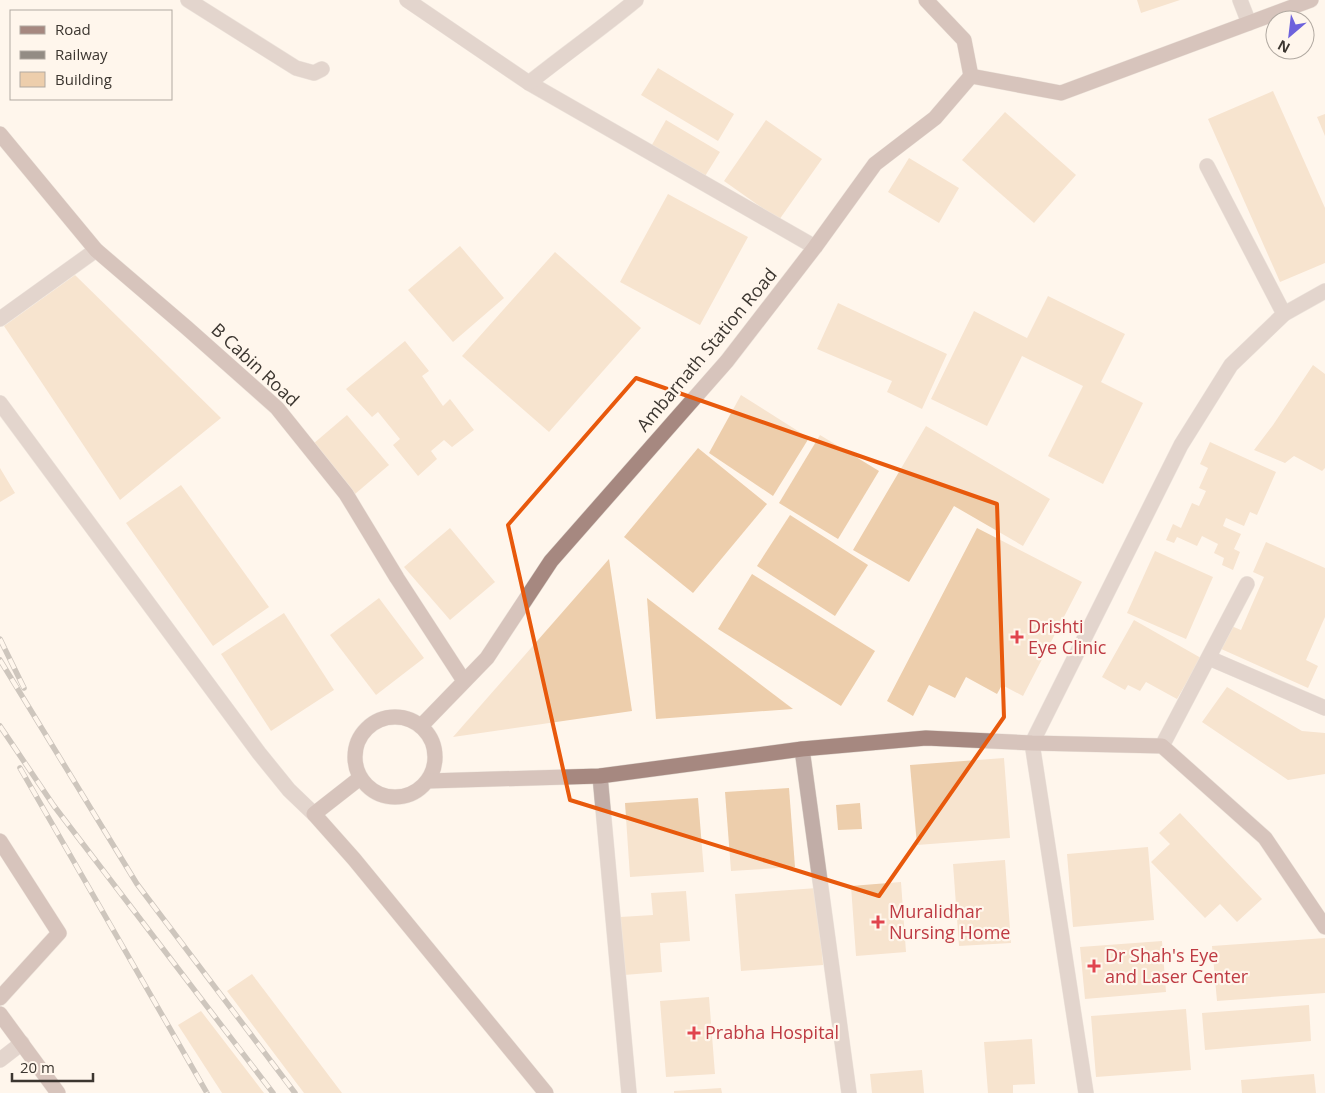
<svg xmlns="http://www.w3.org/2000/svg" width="1325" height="1093" font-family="'Open Sans',sans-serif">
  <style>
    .building { fill: #edceac }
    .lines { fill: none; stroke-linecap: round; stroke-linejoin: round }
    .lane-casing { stroke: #dcd3ca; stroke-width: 16 }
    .street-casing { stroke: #dcd3ca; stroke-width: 16 }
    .secondary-casing { stroke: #dcd3ca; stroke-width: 16 }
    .lane { stroke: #c1ada7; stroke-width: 15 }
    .street { stroke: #c1ada7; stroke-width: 15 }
    .secondary { stroke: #a68880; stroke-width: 15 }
    .rail-casing { stroke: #938c84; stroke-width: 5.5 }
    .rail { stroke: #fff6ec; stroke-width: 4; stroke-dasharray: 11; stroke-linecap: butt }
    .marked { fill: none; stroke: #e8590c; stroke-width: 4; stroke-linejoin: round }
    .health-dot { fill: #e0444e; stroke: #fff6ec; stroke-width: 2 }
    .labels { text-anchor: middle; stroke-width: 4.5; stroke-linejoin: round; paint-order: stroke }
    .street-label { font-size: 18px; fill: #3c3630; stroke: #fff6ec }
    .health-label { font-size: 18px; fill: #be3a42; stroke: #fff6ec; text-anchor: start }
  </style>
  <rect width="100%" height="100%" fill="#fff6ec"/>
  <g class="building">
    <path d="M 1137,0 L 1180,0 L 1141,13 Z"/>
    <path d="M 658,68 L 734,114 L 718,141 L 641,95 Z"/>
    <path d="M 1273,91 L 1325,208 L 1325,263 L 1280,282 L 1208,119 Z"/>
    <path d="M 1005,112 L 1076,175 L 1034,223 L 962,160 Z"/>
    <path d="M 1325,114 L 1325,136 L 1317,117 Z"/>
    <path d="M 666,120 L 720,152 L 702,181 L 649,150 Z"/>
    <path d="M 766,120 L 822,159 L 779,220 L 724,181 Z"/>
    <path d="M 909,158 L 959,188 L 939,223 L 888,192 Z"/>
    <path d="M 668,194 L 748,237 L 700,325 L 620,282 Z"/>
    <path d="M 460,246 L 504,298 L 453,342 L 408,290 Z"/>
    <path d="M 555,252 L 641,328 L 549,432 L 462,356 Z"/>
    <path d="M 75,275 L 221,418 L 120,500 L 4,326 Z"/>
    <path d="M 1048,296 L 1125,334 L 1101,382 L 1143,403 L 1103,484 L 1048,456 L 1083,386 L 1022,356 L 987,426 L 931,399 L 974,311 L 1027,338 Z"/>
    <path d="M 838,303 L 947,354 L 922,409 L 887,392 L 892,381 L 817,349 Z"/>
    <path d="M 405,341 L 429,371 L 422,376 L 443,406 L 450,399 L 474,430 L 452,447 L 444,440 L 431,451 L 437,459 L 418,476 L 393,445 L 400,439 L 378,412 L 372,417 L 346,389 Z"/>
    <path d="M 1313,365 L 1325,374 L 1325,468 L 1322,471 L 1294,456 L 1285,463 L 1254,450 L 1273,425 Z"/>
    <path d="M 741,395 L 809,438 L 773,496 L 709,453 Z"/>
    <path d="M 347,415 L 389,465 L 355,494 L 313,444 Z"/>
    <path d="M 926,426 L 1050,499 L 1023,546 L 954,506 L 909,582 L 853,550 Z"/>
    <path d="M 820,435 L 879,471 L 838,539 L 779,503 Z"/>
    <path d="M 1210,442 L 1276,472 L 1257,515 L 1250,512 L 1244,526 L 1226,518 L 1223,526 L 1241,534 L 1234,549 L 1240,552 L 1233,570 L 1222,565 L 1224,558 L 1214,553 L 1218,544 L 1202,536 L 1197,546 L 1177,537 L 1174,543 L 1166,540 L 1173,524 L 1181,528 L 1192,503 L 1199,506 L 1206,491 L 1199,488 L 1208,468 L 1200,464 Z"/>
    <path d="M 698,448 L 767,504 L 693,593 L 624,537 Z"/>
    <path d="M 0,468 L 15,493 L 0,502 Z"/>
    <path d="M 181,485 L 269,607 L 213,646 L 126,523 Z"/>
    <path d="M 790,515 L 868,565 L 835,616 L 757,566 Z"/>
    <path d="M 450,528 L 495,582 L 450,620 L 404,567 Z"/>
    <path d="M 977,528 L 1082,582 L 1023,696 L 1002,685 L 997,694 L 966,677 L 955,698 L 929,685 L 913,716 L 887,701 Z"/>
    <path d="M 1266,542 L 1325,568 L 1325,617 L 1306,660 L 1318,666 L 1308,688 L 1219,648 L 1229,625 L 1241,630 L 1264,577 L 1253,572 Z"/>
    <path d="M 1155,551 L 1213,577 L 1186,639 L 1127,613 Z"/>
    <path d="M 609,559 L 632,711 L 453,737 Z"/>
    <path d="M 752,574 L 875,651 L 841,706 L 718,629 Z"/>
    <path d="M 379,598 L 424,658 L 376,695 L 330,635 Z"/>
    <path d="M 647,598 L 793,709 L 656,719 Z"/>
    <path d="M 284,613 L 334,690 L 271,731 L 221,654 Z"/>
    <path d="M 1134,620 L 1201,658 L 1177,699 L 1146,682 L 1140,691 L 1128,685 L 1125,690 L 1102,677 Z"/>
    <path d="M 1227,687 L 1302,731 L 1325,733 L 1325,774 L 1288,780 L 1202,722 Z"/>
    <path d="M 1004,758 L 1010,838 L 917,845 L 910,765 Z"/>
    <path d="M 789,788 L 795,867 L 731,871 L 725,792 Z"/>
    <path d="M 698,798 L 704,872 L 630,877 L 625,803 Z"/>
    <path d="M 860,803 L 862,829 L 838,830 L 836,805 Z"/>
    <path d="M 1180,813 L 1262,899 L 1237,922 L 1220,904 L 1205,918 L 1151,862 L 1170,844 L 1159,833 Z"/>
    <path d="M 1148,847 L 1154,920 L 1073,927 L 1067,854 Z"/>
    <path d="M 1005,860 L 1011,943 L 959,946 L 953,864 Z"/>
    <path d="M 901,882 L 906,952 L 856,956 L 851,886 Z"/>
    <path d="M 817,888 L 823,965 L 741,971 L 735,894 Z"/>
    <path d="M 686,891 L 690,941 L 660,943 L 662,972 L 624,975 L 620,917 L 653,915 L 651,893 Z"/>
    <path d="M 1325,938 L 1325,993 L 1217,1001 L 1212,946 Z"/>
    <path d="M 1162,941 L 1166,992 L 1085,999 L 1080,947 Z"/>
    <path d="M 252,974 L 342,1093 L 304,1093 L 227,991 Z"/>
    <path d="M 709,997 L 715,1074 L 666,1077 L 660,1001 Z"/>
    <path d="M 1309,1005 L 1311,1041 L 1205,1050 L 1202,1013 Z"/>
    <path d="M 1186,1009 L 1191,1070 L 1096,1077 L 1091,1016 Z"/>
    <path d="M 201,1011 L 264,1093 L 222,1093 L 178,1025 Z"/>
    <path d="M 1032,1039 L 1035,1084 L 1013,1085 L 1013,1093 L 988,1093 L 984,1042 Z"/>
    <path d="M 922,1070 L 924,1093 L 872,1093 L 870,1074 Z"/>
    <path d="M 1314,1074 L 1316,1093 L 1242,1093 L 1241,1080 Z"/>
    <path d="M 721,1088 L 722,1093 L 674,1093 L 674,1091 Z"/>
  </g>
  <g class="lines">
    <defs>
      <g id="lane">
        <path d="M 0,319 L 96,250"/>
        <path d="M 0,403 L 259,753 L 289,790 L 314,814"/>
        <path d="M 0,1060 L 22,1043"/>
      </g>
      <g id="street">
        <path d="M 188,0 L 296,68 L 314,73 L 322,69"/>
        <path d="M 407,0 L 529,83 L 815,247"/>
        <path d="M 1240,0 L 1249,23"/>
        <path d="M 529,83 C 564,55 601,29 636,0"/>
        <path d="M 1207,166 L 1284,314"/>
        <path d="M 1209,658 L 1325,708"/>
        <path d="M 1162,746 L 1247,584"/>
        <path d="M 802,749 L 849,1093"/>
        <path d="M 600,776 L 629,1093"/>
        <path d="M 1086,1093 L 1032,743 L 1181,445 L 1231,365 L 1284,314 L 1325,291"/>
      </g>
      <g id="secondary">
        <path d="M 926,0 L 964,40 L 971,76"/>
        <path d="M 971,76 L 1061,93 L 1311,0"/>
        <path d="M 0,134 L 96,250 L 187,328 L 277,408 L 346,494 L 397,578 L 464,681"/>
        <circle cx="395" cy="757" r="40"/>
        <path d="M 421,726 L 487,658 L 551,561 L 727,361 L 815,247 L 875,164 L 935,118 L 971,76"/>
        <path d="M 360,778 L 314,814 L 354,859 L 546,1093"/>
        <path d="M 428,781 L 600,776 L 802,749 L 926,738 L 1032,743 L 1162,746 L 1265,838 L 1325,927"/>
        <path d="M 0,841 L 59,933 L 0,998"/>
        <path d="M 0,1014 L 58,1093"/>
      </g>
    </defs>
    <use href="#lane" class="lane-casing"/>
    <use href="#street" class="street-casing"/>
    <use href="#secondary" class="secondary-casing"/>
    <use href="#lane" class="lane"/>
    <use href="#street" class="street"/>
    <use href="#secondary" class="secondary"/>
    <defs>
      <g id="rail">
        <path d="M 0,639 L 24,688"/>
        <path d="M 0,660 L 137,884 L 295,1093"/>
        <path d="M 0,726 L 54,806 L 273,1093"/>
        <path d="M 20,768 L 207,1093"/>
      </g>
    </defs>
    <use href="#rail" class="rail-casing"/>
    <use href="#rail" class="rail"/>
  </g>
  <path d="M0 0H1325V1093H0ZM 636,378 L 997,504 L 1004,717 L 879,896 L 570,800 L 508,525 Z" fill="#fff6ec" fill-opacity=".55" fill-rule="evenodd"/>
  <path class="marked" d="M 636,378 L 997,504 L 1004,717 L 879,896 L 570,800 L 508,525 Z"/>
  <g class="health-dot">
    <path d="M1014.5 629.5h5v5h5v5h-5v5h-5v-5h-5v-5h5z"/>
    <path d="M875.5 914.5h5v5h5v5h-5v5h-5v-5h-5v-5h5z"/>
    <path d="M1091.5 958.5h5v5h5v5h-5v5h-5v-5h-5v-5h5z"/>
    <path d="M691.5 1025.5h5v5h5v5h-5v5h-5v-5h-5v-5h5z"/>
  </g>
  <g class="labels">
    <g class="street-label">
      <text transform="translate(707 350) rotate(-50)" y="6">Ambarnath Station Road</text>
      <text transform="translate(255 365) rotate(43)" y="6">B Cabin Road</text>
    </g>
    <g class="health-label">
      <text x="1028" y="633">Drishti<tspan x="1028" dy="21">Eye Clinic</tspan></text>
      <text x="889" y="918">Muralidhar<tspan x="889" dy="21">Nursing Home</tspan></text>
      <text x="1105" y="962">Dr Shah's Eye<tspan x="1105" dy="21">and Laser Center</tspan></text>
      <text x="705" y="1039">Prabha Hospital</text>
    </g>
  </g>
  <rect x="10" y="10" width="162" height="90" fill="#fff6ec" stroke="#b1a9a1"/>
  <rect x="20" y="26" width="25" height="8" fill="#a68880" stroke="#b1a9a1"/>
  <text x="55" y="35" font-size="15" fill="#3c3630">Road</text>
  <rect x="20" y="51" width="25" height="8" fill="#938c84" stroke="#b1a9a1"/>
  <text x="55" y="60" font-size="15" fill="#3c3630">Railway</text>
  <rect x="20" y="72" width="25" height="15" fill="#edceac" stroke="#b1a9a1"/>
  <text x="55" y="85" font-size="15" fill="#3c3630">Building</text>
  <g transform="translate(1290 35) rotate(208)"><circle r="24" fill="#fff6ec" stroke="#b1a9a1"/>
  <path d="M0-4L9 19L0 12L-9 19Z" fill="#6d62dc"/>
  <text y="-8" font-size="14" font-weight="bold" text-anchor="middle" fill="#3c3630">N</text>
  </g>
  <path d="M12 1073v8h81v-8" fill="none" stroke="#3c3630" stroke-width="2.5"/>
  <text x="20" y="1073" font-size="15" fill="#3c3630" stroke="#fff6ec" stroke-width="4" paint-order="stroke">20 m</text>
</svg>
